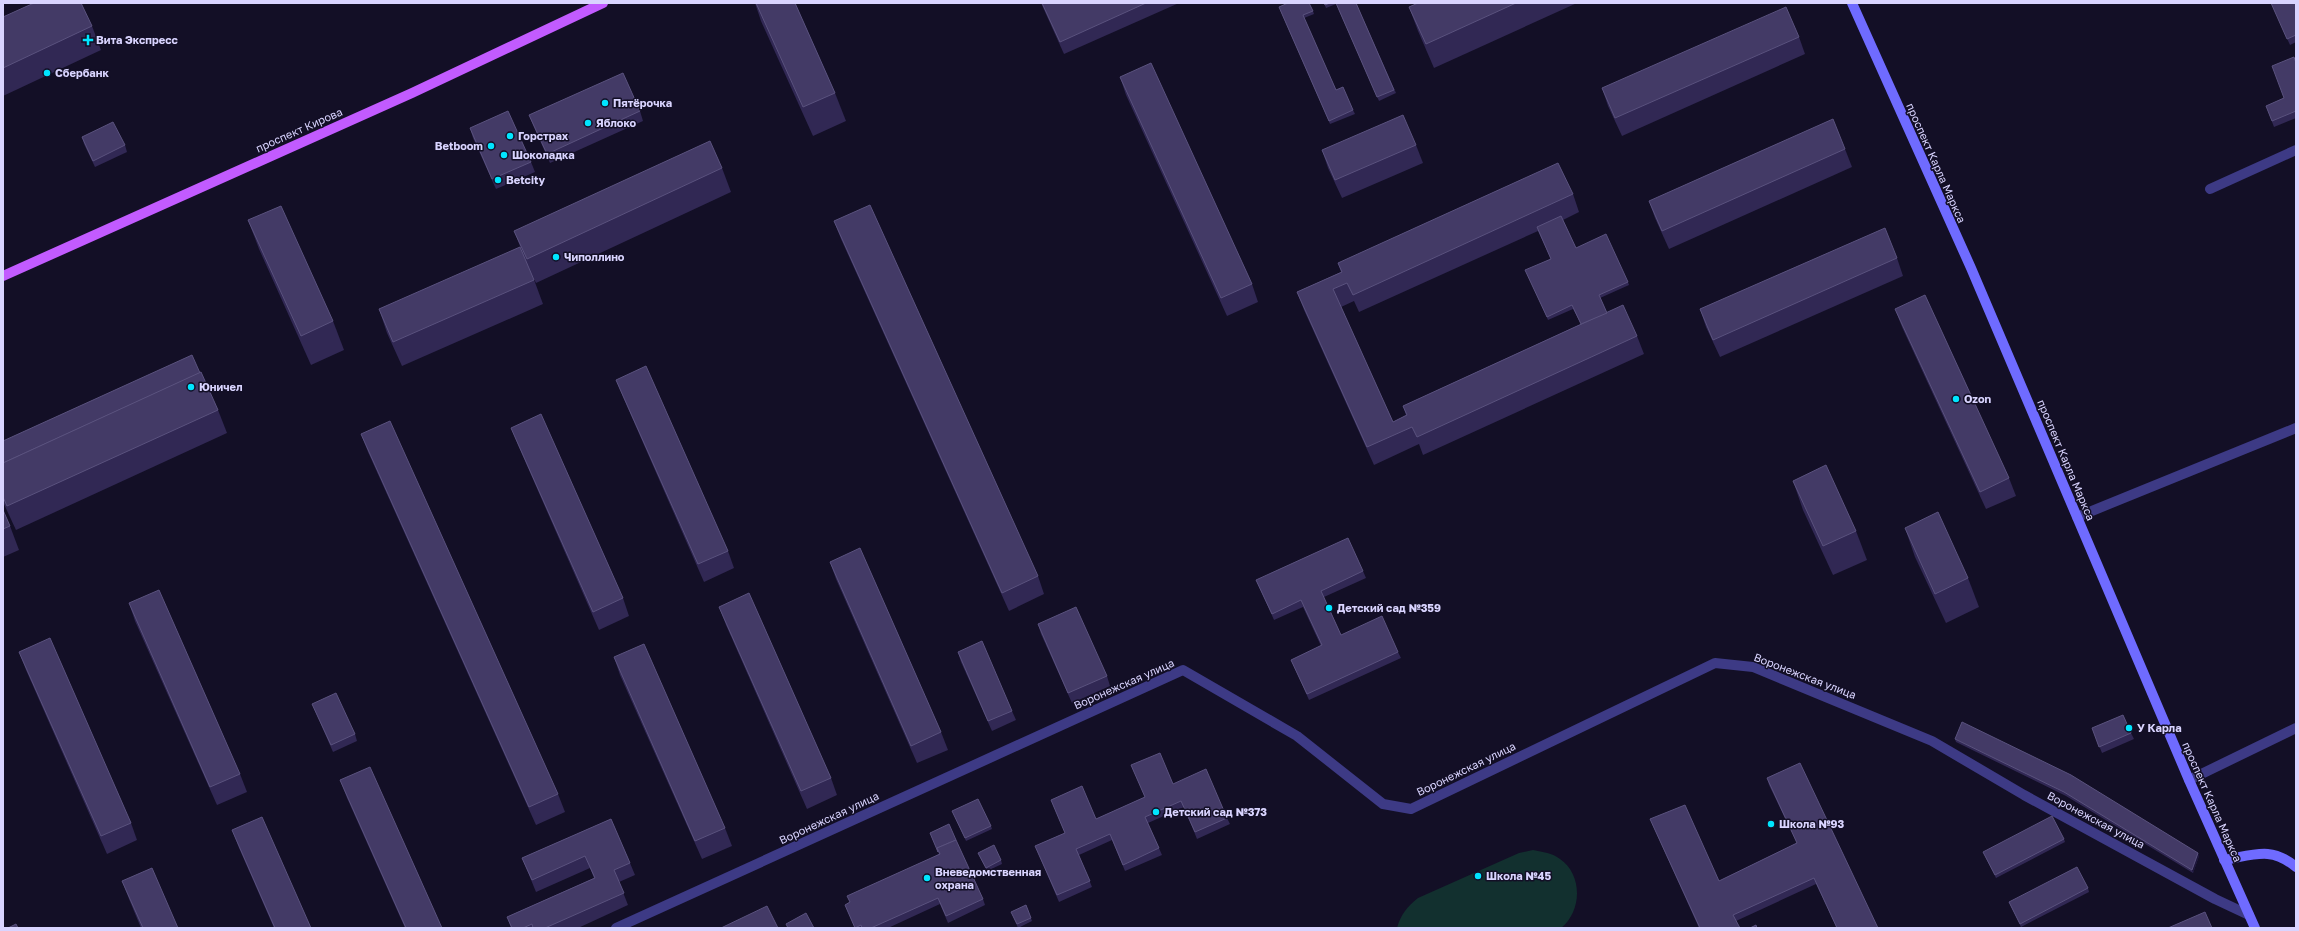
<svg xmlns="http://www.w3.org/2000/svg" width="2299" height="931" font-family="'Golos Text',sans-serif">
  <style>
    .green { fill: #12302f }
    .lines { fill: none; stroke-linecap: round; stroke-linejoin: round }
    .street { stroke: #3d3a85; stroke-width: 10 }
    .secondary { stroke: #6f6bff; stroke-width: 10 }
    .primary { stroke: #c25bff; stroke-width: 10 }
    .wall { fill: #312854; fill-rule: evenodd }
    .shaded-wall { fill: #1d163a }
    .building { fill: #433a66; stroke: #5a527e }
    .poi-dot { fill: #00e5ff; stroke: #130f26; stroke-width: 1.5 }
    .labels { text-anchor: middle; stroke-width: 3; stroke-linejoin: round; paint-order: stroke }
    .poi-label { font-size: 11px; font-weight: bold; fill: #d9d4ff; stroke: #130f26; text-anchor: start }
    .street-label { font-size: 11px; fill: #d9d4ff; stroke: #130f26 }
  </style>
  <rect width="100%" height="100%" fill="#130f26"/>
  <path class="green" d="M 1533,850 C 1543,852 1552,853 1560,859 C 1583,875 1582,911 1561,928 L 1397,928 C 1401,914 1407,907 1418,898 L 1519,853 Z"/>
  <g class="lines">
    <g class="street">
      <path d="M 2210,189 L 2296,150"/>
      <path d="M 2077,517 L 2296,428"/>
      <path d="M 2189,780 L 2296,728"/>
      <path d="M 616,928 L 1183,670 L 1297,736 L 1383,804 L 1411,809 L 1715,663 L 1753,667 L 1932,741 L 2024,795 L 2215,899 L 2249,915"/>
    </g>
    <g class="secondary">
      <path d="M 1852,3 L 1971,268 L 2189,780 L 2255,928"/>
      <path d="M 2224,860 C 2254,855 2271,846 2296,867"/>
    </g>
    <path class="primary" d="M 3,276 L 412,93 L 603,3"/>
  </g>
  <g class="wall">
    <path d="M 755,3 L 795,3 L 835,93 L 846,121 L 813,136 L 761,21 Z"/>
    <path d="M 1041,3 L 1179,3 L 1064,54 Z"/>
    <path d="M 1324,3 L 1356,3 L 1396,93 L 1379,101 L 1336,4 L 1326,8 Z"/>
    <path d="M 1418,3 L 1577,3 L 1434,68 L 1418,31 L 1409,7 Z"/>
    <path d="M 2271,3 L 2296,3 L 2296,42 L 2290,45 Z"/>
    <path d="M 1280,10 L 1313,11 L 1314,14 L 1304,18 L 1336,90 L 1353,110 L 1355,114 L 1330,124 Z"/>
    <path d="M 3,17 L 92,26 L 101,50 L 3,96 Z"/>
    <path d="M 1799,37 L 1805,54 L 1622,136 L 1608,106 L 1602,88 Z"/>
    <path d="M 2296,63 L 2296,118 L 2274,127 L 2266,106 L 2284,98 Z"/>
    <path d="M 1120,77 L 1252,284 L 1258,302 L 1227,316 L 1126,95 Z"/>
    <path d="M 640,111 L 643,121 L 550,163 L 533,125 L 529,115 Z"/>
    <path d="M 470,128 L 531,162 L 535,172 L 496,189 L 473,138 Z"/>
    <path d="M 82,137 L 125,145 L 127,152 L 95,167 L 84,144 Z"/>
    <path d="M 1416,145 L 1423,163 L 1342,198 L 1328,168 L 1322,150 Z"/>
    <path d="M 1845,149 L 1852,167 L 1669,249 L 1655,218 L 1649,201 Z"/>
    <path d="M 722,168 L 731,192 L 536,283 L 533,277 L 543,304 L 402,366 L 387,333 L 379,309 L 522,251 L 514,231 Z"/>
    <path d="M 1573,194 L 1579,212 L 1563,220 L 1576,248 L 1628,282 L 1629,285 L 1600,298 L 1607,313 L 1637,336 L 1644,354 L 1423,455 L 1419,444 L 1374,465 L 1304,310 L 1297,292 L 1341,272 L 1338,263 ZM 1538,231 L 1551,259 L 1527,273 L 1548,320 L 1573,309 L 1581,324 L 1403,406 L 1406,415 L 1393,422 L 1341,307 L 1354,301 L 1359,312 Z"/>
    <path d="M 248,220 L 333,321 L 344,350 L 311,365 L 259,249 Z"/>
    <path d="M 834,221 L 1038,576 L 1044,594 L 1009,611 L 841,239 Z"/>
    <path d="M 1897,258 L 1903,276 L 1720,357 L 1706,327 L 1700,309 Z"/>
    <path d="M 1895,309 L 2009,478 L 2016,496 L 1986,509 L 1902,327 Z"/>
    <path d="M 616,380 L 728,551 L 734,568 L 704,582 L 623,397 Z"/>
    <path d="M 218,410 L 227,433 L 16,530 L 3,502 L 3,441 Z"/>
    <path d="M 511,428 L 623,598 L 629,616 L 599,630 L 518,445 Z"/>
    <path d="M 361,434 L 558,794 L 565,812 L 536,825 L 368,452 Z"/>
    <path d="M 1793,481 L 1856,531 L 1867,560 L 1833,575 L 1803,510 Z"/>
    <path d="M 3,510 L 10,526 L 19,550 L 3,557 Z"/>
    <path d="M 1905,528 L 1968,578 L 1979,607 L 1946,623 L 1915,557 Z"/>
    <path d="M 830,562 L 941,732 L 948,750 L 917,763 L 836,579 Z"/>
    <path d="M 1363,571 L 1366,578 L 1324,597 L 1341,635 L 1398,652 L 1401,658 L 1309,700 L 1291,660 L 1321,646 L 1303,607 L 1274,620 L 1256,580 Z"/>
    <path d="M 129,603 L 240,774 L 247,792 L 217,805 L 135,621 Z"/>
    <path d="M 719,607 L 831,778 L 837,795 L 807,809 L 726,625 Z"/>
    <path d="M 1038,624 L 1107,676 L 1110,686 L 1072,703 L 1041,634 Z"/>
    <path d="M 19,652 L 131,823 L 137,840 L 107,854 L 26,670 Z"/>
    <path d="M 958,652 L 1012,711 L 1016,720 L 992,731 L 961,662 Z"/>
    <path d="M 614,657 L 725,828 L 732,846 L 702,859 L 620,675 Z"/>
    <path d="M 312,704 L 355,734 L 357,741 L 333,752 Z"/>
    <path d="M 2092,728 L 2131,733 L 2134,739 L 2102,753 Z"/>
    <path d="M 1955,739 L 2199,856 L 2193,873 L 2066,796 L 1956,742 Z"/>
    <path d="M 1131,765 L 1173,784 L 1227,818 L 1230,824 L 1197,839 L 1184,807 L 1148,823 L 1162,855 L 1125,871 L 1112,840 L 1079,855 L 1092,887 L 1059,902 L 1035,846 L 1065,833 L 1051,800 L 1096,819 L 1145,797 Z"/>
    <path d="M 1767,778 L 1878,928 L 1837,928 L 1816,884 L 1736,921 L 1740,928 L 1699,928 L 1653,826 L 1650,819 L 1719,881 L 1797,843 L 1769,785 Z"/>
    <path d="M 340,780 L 442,928 L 405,928 L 347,798 Z"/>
    <path d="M 952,811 L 991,826 L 992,829 L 966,841 Z"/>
    <path d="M 611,819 L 630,863 L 635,875 L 619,882 L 628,905 L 578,928 L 511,928 L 507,917 L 594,878 L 590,868 L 536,892 L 527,870 L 522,858 Z"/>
    <path d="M 232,830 L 311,928 L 274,928 L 239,848 Z"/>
    <path d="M 931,836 L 983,899 L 985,905 L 948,923 L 940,904 L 888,928 L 855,928 L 845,905 L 939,854 Z"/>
    <path d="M 2064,839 L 2065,842 L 1996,878 L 1983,852 Z"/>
    <path d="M 978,853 L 1001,860 L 1002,864 L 987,871 Z"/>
    <path d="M 122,881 L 178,928 L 141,928 L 129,899 Z"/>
    <path d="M 2088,888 L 2089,892 L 2021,927 L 2009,902 Z"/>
    <path d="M 1026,905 L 1032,921 L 1018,928 L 1011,912 Z"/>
  </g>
  <path class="shaded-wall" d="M 2198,853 L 2199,856 L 2193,873 L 2192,870 Z"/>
  <g class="building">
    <path d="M 34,3 L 81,3 L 92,26 L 3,68 L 3,17 Z"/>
    <path d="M 756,3 L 795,3 L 835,93 L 803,107 Z"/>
    <path d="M 1042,3 L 1146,3 L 1060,42 Z"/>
    <path d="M 1288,3 L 1309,3 L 1313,11 L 1303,15 L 1336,90 L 1343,87 L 1353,110 L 1329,121 L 1279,7 Z"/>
    <path d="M 1324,3 L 1330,3 L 1325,5 Z"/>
    <path d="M 1336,3 L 1356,3 L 1394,90 L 1377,97 Z"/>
    <path d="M 1418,3 L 1516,3 L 1426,44 L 1409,7 Z"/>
    <path d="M 2271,3 L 2296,3 L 2296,35 L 2287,39 Z"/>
    <path d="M 1786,7 L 1799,37 L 1615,118 L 1602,88 Z"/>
    <path d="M 2294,57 L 2296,63 L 2296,111 L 2272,121 L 2266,106 L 2284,98 L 2272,66 Z"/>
    <path d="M 1151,63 L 1252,284 L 1221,298 L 1120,77 Z"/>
    <path d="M 623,73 L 640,111 L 547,154 L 529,115 Z"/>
    <path d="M 508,111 L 531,162 L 492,179 L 470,128 Z"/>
    <path d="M 1403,115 L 1416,145 L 1335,180 L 1322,150 Z"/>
    <path d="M 1833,119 L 1845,149 L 1662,231 L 1649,201 Z"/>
    <path d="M 113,122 L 125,145 L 93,161 L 82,137 Z"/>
    <path d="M 710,141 L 722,168 L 527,259 L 514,231 Z"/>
    <path d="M 1558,163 L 1573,194 L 1353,295 L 1347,283 L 1333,289 L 1393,422 L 1407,415 L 1403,406 L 1623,305 L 1637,336 L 1417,437 L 1412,427 L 1367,447 L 1297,292 L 1342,272 L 1338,263 Z"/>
    <path d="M 870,205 L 1038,576 L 1002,593 L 834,221 Z"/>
    <path d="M 281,206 L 333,321 L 301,336 L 248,220 Z"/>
    <path d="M 1561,216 L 1576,248 L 1606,234 L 1628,282 L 1599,295 L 1607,313 L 1581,324 L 1572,305 L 1547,317 L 1525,270 L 1551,259 L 1537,227 Z"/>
    <path d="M 1885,228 L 1897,258 L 1713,340 L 1700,309 Z"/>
    <path d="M 520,247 L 534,280 L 393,342 L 379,309 Z"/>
    <path d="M 1925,295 L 2009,478 L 1980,492 L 1895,309 Z"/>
    <path d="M 192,355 L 200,373 L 3,463 L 3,441 Z"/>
    <path d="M 646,366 L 728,551 L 698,564 L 616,380 Z"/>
    <path d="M 201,372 L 218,410 L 7,506 L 3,497 L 3,463 Z"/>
    <path d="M 541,414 L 623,598 L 593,612 L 511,428 Z"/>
    <path d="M 390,421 L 558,794 L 529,807 L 361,434 Z"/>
    <path d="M 1826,465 L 1856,531 L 1823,546 L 1793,481 Z"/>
    <path d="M 3,510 L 10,526 L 3,529 Z"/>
    <path d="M 1938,512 L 1968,578 L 1935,594 L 1905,528 Z"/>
    <path d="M 1348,538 L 1363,571 L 1321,591 L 1341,635 L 1382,616 L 1398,652 L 1307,694 L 1291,660 L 1322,645 L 1301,600 L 1272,614 L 1256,580 Z"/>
    <path d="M 860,548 L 941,732 L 911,746 L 830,562 Z"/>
    <path d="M 159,590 L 240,774 L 210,787 L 129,603 Z"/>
    <path d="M 749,593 L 831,778 L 801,791 L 719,607 Z"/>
    <path d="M 1076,607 L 1107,676 L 1068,693 L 1038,624 Z"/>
    <path d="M 50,638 L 131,823 L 101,836 L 19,652 Z"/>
    <path d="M 982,641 L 1012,711 L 988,721 L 958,652 Z"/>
    <path d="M 644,644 L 725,828 L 695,841 L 614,657 Z"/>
    <path d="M 336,693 L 355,734 L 331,745 L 312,704 Z"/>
    <path d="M 2123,715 L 2131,733 L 2099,747 L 2092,728 Z"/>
    <path d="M 1962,722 L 2071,775 L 2198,853 L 2192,870 L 2064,792 L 1955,739 Z"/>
    <path d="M 1160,753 L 1173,784 L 1206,769 L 1227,818 L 1195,832 L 1181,801 L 1145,817 L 1159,848 L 1123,865 L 1110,834 L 1076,849 L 1090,881 L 1057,895 L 1035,846 L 1065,833 L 1051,800 L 1082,786 L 1096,819 L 1145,797 L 1131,765 Z"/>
    <path d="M 1800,763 L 1878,928 L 1837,928 L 1814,878 L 1733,915 L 1740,928 L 1700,928 L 1650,819 L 1685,805 L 1719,881 L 1797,843 L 1767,778 Z"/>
    <path d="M 370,767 L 442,928 L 406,928 L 340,780 Z"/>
    <path d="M 978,799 L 991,826 L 965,838 L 952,811 Z"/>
    <path d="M 2052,816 L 2064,839 L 1995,875 L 1983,852 Z"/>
    <path d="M 262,817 L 311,928 L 275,928 L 232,830 Z"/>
    <path d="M 611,819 L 630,863 L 614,870 L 624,893 L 545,928 L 533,928 L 532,924 L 523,928 L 512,928 L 507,917 L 595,878 L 585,856 L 532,880 L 522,858 Z"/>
    <path d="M 949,824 L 956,840 L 937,848 L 938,852 L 930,833 Z"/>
    <path d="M 956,840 L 983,899 L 946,916 L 938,898 L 871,928 L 862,928 L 861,925 L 855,928 L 845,905 L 850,902 L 847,896 L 940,854 L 937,848 Z"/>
    <path d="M 994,845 L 1001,860 L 986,868 L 978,853 Z"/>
    <path d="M 2077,867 L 2088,888 L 2020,924 L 2009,902 Z"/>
    <path d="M 152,868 L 178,928 L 143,928 L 122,881 Z"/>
    <path d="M 1026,905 L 1031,918 L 1017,924 L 1011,912 Z"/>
    <path d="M 767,906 L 778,928 L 721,928 Z"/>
    <path d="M 2205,912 L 2212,928 L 2168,928 Z"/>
    <path d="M 806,913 L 814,928 L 788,928 L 786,924 Z"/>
    <path d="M 16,924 L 18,928 L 8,928 Z"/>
    <path d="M 1756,925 L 1757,928 L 1750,928 Z"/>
  </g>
  <g class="poi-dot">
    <path d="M86 34h4v4h4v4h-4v4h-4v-4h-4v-4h4z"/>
    <circle cx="47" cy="73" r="4"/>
    <circle cx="605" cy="103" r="4"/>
    <circle cx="588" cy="123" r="4"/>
    <circle cx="510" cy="136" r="4"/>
    <circle cx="491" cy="146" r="4"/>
    <circle cx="504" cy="155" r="4"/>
    <circle cx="498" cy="180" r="4"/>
    <circle cx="556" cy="257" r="4"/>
    <circle cx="191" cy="387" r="4"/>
    <circle cx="1956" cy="399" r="4"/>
    <circle cx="1329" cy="608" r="4"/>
    <circle cx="2129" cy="728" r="4"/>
    <circle cx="1156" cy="812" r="4"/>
    <circle cx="1771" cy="824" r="4"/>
    <circle cx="1478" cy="876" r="4"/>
    <circle cx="927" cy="878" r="4"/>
  </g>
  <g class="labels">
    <g class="poi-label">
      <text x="96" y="44">Вита Экспресс</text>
      <text x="55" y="77">Сбербанк</text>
      <text x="613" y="107">Пятёрочка</text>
      <text x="596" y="127">Яблоко</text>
      <text x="518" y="140">Горстрах</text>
      <text x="483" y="150" text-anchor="end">Betboom</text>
      <text x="512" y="159">Шоколадка</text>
      <text x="506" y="184">Betcity</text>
      <text x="564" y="261">Чиполлино</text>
      <text x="199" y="391">Юничел</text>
      <text x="1964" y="403">Ozon</text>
      <text x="1337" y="612">Детский сад №359</text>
      <text x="2137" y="732">У Карла</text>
      <text x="1164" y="816">Детский сад №373</text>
      <text x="1779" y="828">Школа №93</text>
      <text x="935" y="876">Вневедомственная<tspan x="935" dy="13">охрана</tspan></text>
      <text x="1486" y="880">Школа №45</text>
    </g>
    <g class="street-label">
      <text transform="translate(299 130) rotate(-24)" y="4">проспект Кирова</text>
      <text transform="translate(1936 163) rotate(66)" y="4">проспект Карла Маркса</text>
      <text transform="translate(2066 460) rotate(67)" y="4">проспект Карла Маркса</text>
      <text transform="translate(1805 676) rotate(21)" y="4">Воронежская улица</text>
      <text transform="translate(1124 684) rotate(-24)" y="4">Воронежская улица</text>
      <text transform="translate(1466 769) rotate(-26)" y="4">Воронежская улица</text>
      <text transform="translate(2212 802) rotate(66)" y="4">проспект Карла Маркса</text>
      <text transform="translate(829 818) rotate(-25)" y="4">Воронежская улица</text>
      <text transform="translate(2096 820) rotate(28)" y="4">Воронежская улица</text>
    </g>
  </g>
  <rect width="2299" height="931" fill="none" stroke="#d9d4ff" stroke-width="8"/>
</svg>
